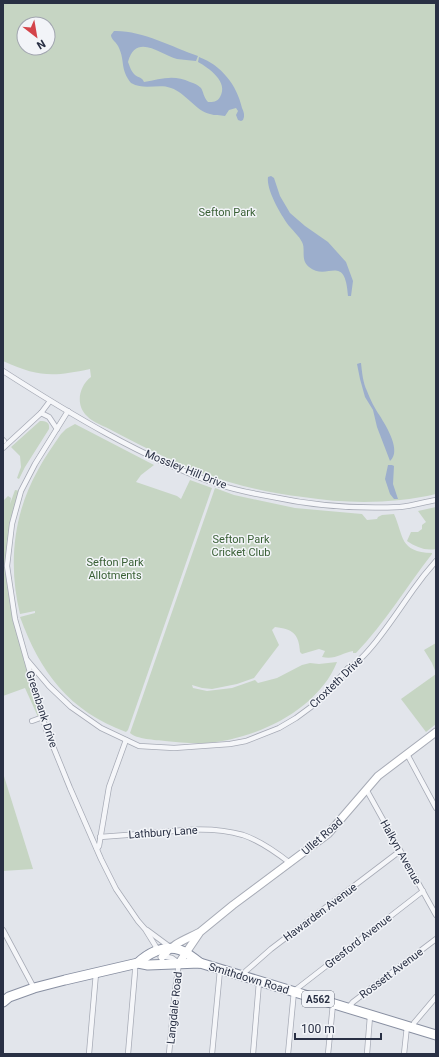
<svg xmlns="http://www.w3.org/2000/svg" width="439" height="1057" font-family="Roboto,sans-serif">
  <style>
    .green { fill: #c6d5c3; fill-rule: evenodd }
    .water { fill: #9caecc }
    .lines { fill: none; stroke-linecap: round; stroke-linejoin: round }
    .street-casing { stroke: #a7abb6; stroke-width: 6 }
    .secondary-casing { stroke: #a7abb6; stroke-width: 9 }
    .highway-casing { stroke: #8990a2; stroke-width: 11 }
    .street { stroke: #f5f6f9; stroke-width: 4.5 }
    .secondary { stroke: #fff; stroke-width: 7 }
    .highway { stroke: #fff; stroke-width: 9 }
    .labels { text-anchor: middle; stroke-width: 3; stroke-linejoin: round; paint-order: stroke }
    .shield { fill: #f2f4f8; stroke: #656b7a; stroke-width: 1 }
    .shield-label { font-size: 10px; font-weight: bold; fill: #293044 }
    .park-label { font-size: 11px; fill: #3a6036; stroke: #f2f4f8 }
    .street-label { font-size: 11px; fill: #293044; stroke: #f2f4f8 }
  </style>
  <rect width="100%" height="100%" fill="#e2e5eb"/>
  <g class="green">
    <path d="M 3,3 L 436,3 L 436,494 C 393,504 347,504 303,497 C 279,494 253,489 229,482 C 189,471 150,450 113,431 C 105,426 93,423 87,416 C 75,405 79,386 91,377 L 90,369 C 53,377 38,377 3,361 ZM 24,24 L 48,24 L 48,48 L 24,48 Z"/>
    <path d="M 40,421 C 46,421 50,422 49,429 L 25,467 L 19,479 L 17,478 L 21,467 L 20,456 L 11,447 Z"/>
    <path d="M 75,424 L 154,465 L 141,475 L 136,482 L 177,496 L 181,499 L 190,480 L 212,488 L 128,730 L 126,732 C 69,711 40,672 20,617 L 35,613 L 35,611 L 20,614 C 8,565 13,514 38,470 C 44,458 53,446 61,434 L 66,429 Z"/>
    <path d="M 215,488 L 234,495 L 295,508 L 362,514 L 367,520 L 377,519 L 378,517 L 382,515 L 394,514 C 404,536 399,552 432,553 L 432,554 C 406,587 385,623 356,653 L 353,653 L 353,651 C 342,653 335,660 322,657 L 325,651 L 319,649 L 302,654 L 300,652 C 299,634 293,629 275,627 L 272,630 L 279,645 L 254,678 L 237,684 L 212,689 L 202,688 L 192,685 L 193,688 L 207,691 L 232,688 L 255,680 L 258,683 L 277,678 L 302,665 L 310,663 L 319,664 L 337,662 C 318,710 255,740 205,743 C 192,744 178,742 165,741 C 156,740 136,739 130,733 Z"/>
    <path d="M 15,490 L 21,491 L 12,524 L 7,566 L 12,600 L 43,717 L 39,719 L 25,688 L 3,696 L 3,501 L 8,496 L 11,498 L 10,504 Z"/>
    <path d="M 436,507 L 436,549 C 425,551 416,547 407,541 L 411,532 L 418,532 L 422,529 L 422,525 L 426,522 L 418,511 Z"/>
    <path d="M 436,643 L 436,673 L 432,663 L 424,650 Z"/>
    <path d="M 436,674 L 436,724 L 426,732 L 401,699 Z"/>
    <path d="M 3,773 L 33,869 L 3,871 Z"/>
  </g>
  <g class="water">
    <path d="M 114,31 C 141,30 172,47 198,56 L 196,61 C 189,60 183,60 177,59 C 161,55 136,32 128,62 C 130,67 131,71 135,75 C 139,78 142,77 144,82 C 160,79 174,74 190,82 C 194,83 198,85 201,88 C 204,93 203,96 208,102 C 213,102 217,102 220,97 C 229,82 209,68 198,62 L 199,57 C 221,65 237,85 242,108 C 244,112 245,116 243,120 L 241,121 L 238,120 L 236,115 L 238,111 L 236,108 L 229,110 L 225,116 C 220,115 215,116 210,114 C 196,111 186,93 171,88 C 158,83 146,91 131,83 C 120,69 125,61 119,48 C 117,42 111,40 111,35 Z"/>
    <path d="M 268,177 L 271,176 L 274,178 L 280,196 L 290,213 L 305,226 L 328,242 L 346,262 L 353,281 L 351,296 L 348,296 C 345,252 327,282 309,267 C 300,260 306,249 302,242 C 299,236 294,232 290,227 C 282,217 266,190 268,177 Z"/>
    <path d="M 360,363 L 361,363 C 362,372 363,383 367,391 C 370,399 375,409 380,416 C 386,426 402,451 390,461 L 377,427 L 373,410 L 365,397 L 360,379 L 357,364 Z"/>
    <path d="M 388,465 L 392,465 L 394,466 L 393,484 L 398,499 L 394,499 L 390,494 L 385,479 Z"/>
  </g>
  <g class="lines">
    <defs>
      <g id="street">
        <path d="M 3,371 C 70,414 141,457 217,484 C 235,490 255,494 273,497 C 315,506 357,509 400,507 C 412,506 424,502 436,500"/>
        <path d="M 68,411 L 35,464 L 21,491 L 12,524 L 7,566 L 15,619 L 46,729 L 70,788 L 101,859 L 116,889 L 138,921 L 145,929 L 158,950"/>
        <path d="M 41,413 L 49,417 L 57,429"/>
        <path d="M 3,440 L 4,441"/>
        <path d="M 3,448 L 41,413 L 50,401"/>
        <path d="M 27,660 L 49,686 L 71,707 L 101,728 L 139,746 L 174,748 L 230,744 L 246,741 L 279,728 L 296,718 L 315,704 L 326,694 L 348,668 C 367,660 400,608 413,590 C 420,580 428,570 436,561"/>
        <path d="M 32,721 L 43,717"/>
        <path d="M 407,754 L 436,808"/>
        <path d="M 366,789 L 436,915"/>
        <path d="M 100,837 C 113,836 127,835 140,834 C 175,831 208,825 243,835 C 261,841 276,852 290,863"/>
        <path d="M 97,849 L 99,846 L 109,787 L 126,740"/>
        <path d="M 3,930 L 34,988"/>
        <path d="M 147,930 L 170,947"/>
        <path d="M 162,956 L 172,958 L 179,963 L 175,991 L 169,1054"/>
        <path d="M 243,976 L 246,971 L 271,949 L 400,851"/>
        <path d="M 348,1008 L 353,1002 L 436,939"/>
        <path d="M 412,1028 L 414,1023 L 436,997"/>
        <path d="M 89,1054 L 96,973"/>
        <path d="M 128,1054 L 135,972 L 135,964"/>
        <path d="M 212,1054 L 220,970"/>
        <path d="M 253,1054 L 259,982"/>
        <path d="M 288,1054 L 294,991 L 423,891"/>
        <path d="M 328,1054 L 333,1004"/>
        <path d="M 367,1054 L 370,1016"/>
        <path d="M 404,1054 L 407,1026"/>
      </g>
      <g id="secondary">
        <path d="M 162,957 C 174,943 182,941 198,933"/>
        <path d="M 179,963 L 200,932 L 233,905 L 328,834 L 378,776 L 436,732"/>
      </g>
      <g id="highway">
        <path d="M 138,963 C 144,957 149,954 156,951 C 176,944 185,951 200,963"/>
        <path d="M 3,1002 L 9,997 L 34,988 L 65,980 L 138,963 L 148,965 L 200,963 L 436,1035"/>
      </g>
    </defs>
    <use href="#street" class="street-casing"/>
    <use href="#secondary" class="secondary-casing"/>
    <use href="#highway" class="highway-casing"/>
    <use href="#street" class="street"/>
    <use href="#secondary" class="secondary"/>
    <use href="#highway" class="highway"/>
  </g>
  <g class="labels">
    <rect class="shield" x="302" y="991" width="32" height="16" rx="3"/>
    <g class="shield-label">
      <text x="318" y="1003">A562</text>
    </g>
    <g class="park-label">
      <text x="227" y="216">Sefton Park</text>
      <text x="241" y="543">Sefton Park<tspan x="241" dy="13">Cricket Club</tspan></text>
      <text x="115" y="566">Sefton Park<tspan x="115" dy="13">Allotments</tspan></text>
    </g>
    <g class="street-label">
      <text transform="translate(186 469) rotate(22)" y="4">Mossley Hill Drive</text>
      <text transform="translate(336 682) rotate(-44)" y="4">Croxteth Drive</text>
      <text transform="translate(42 709) rotate(72)" y="4">Greenbank Drive</text>
      <text transform="translate(163 832) rotate(-4)" y="4">Lathbury Lane</text>
      <text transform="translate(322 836) rotate(-41)" y="4">Ullet Road</text>
      <text transform="translate(401 852) rotate(61)" y="4">Halkyn Avenue</text>
      <text transform="translate(320 912) rotate(-37)" y="4">Hawarden Avenue</text>
      <text transform="translate(358 941) rotate(-38)" y="4">Gresford Avenue</text>
      <text transform="translate(391 973) rotate(-37)" y="4">Rossett Avenue</text>
      <text transform="translate(249 978) rotate(17)" y="4">Smithdown Road</text>
      <text transform="translate(174 1008) rotate(-84)" y="4">Langdale Road</text>
    </g>
  </g>
  <rect width="439" height="1057" fill="none" stroke="#293044" stroke-width="8"/>
  <g transform="translate(36 36) rotate(149)"><circle r="19" fill="#f2f4f8" stroke="#a2a6b0"/>
  <path d="M0-3L7 15L0 10L-7 15Z" fill="#d4444a"/>
  <text y="-6" font-size="11" font-weight="bold" text-anchor="middle" fill="#293044">N</text>
  </g>
  <path d="M295 1033v6h86v-6" fill="none" stroke="#293044" stroke-width="2"/>
  <text x="301" y="1033" font-size="12" fill="#293044" stroke="#f2f4f8" stroke-width="3" paint-order="stroke">100 m</text>
</svg>
